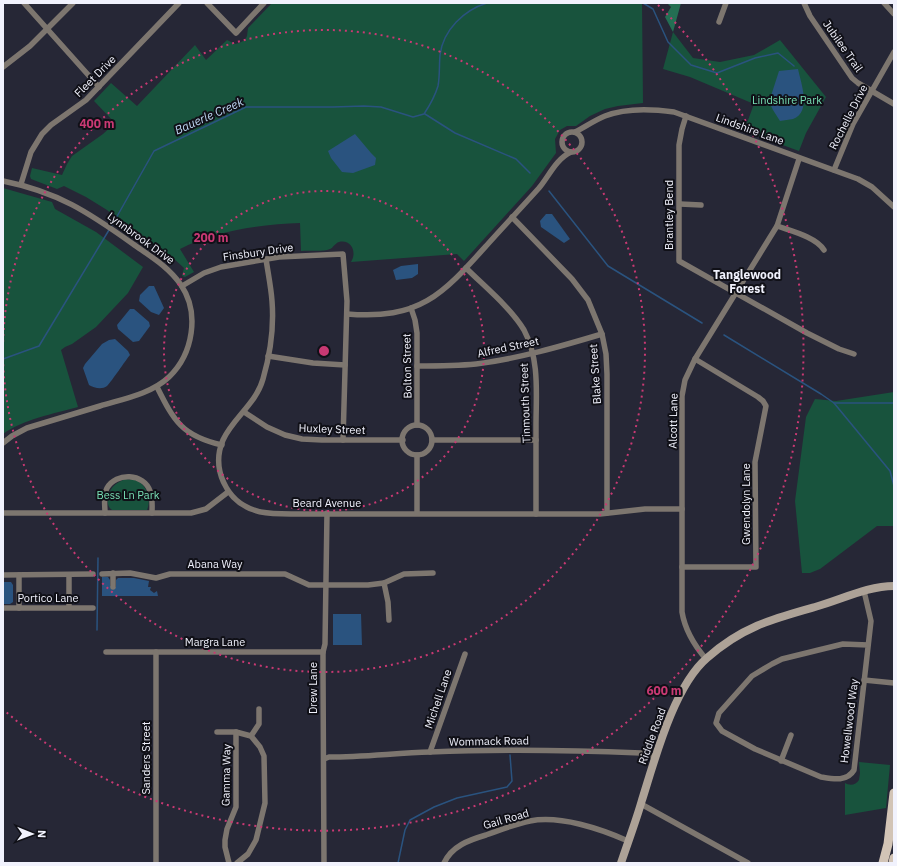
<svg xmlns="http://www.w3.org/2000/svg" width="897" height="866" font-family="'IBM Plex Sans',sans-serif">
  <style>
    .green { fill: #18533d }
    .forest { fill: #246e53 }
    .water { fill: #2a537f }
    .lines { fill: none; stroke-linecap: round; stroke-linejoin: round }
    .stream { stroke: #2a537f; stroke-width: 1.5 }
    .street { stroke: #7d766f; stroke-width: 5.5 }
    .secondary { stroke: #ada297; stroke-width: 8 }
    .primary { stroke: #d2c4b6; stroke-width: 9 }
    .ring { fill: none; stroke: #c93973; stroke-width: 2; stroke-dasharray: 2 4 }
    .labels { text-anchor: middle; stroke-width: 4; stroke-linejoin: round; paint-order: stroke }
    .street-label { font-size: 11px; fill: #f1f2fd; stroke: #101017 }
    .park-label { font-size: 11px; fill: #79e1b6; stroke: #101017 }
    .water-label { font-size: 12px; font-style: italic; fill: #bdd5f1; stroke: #101017 }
    .neighbourhood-label { font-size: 12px; font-weight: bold; fill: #f1f2fd; stroke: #101017 }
    .centre { fill: #c93973; stroke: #101017; stroke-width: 2 }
    .ring-label { font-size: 12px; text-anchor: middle; font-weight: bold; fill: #c93973; stroke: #101017; stroke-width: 4; stroke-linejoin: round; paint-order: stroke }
  </style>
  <rect width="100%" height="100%" fill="#262736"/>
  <g class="green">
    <path d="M 272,3 L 642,3 L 643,103 L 618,106 L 605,109 L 590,116 L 576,126 L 567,126 L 560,130 L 555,139 L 556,153 L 532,186 L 464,261 L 457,254 L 351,262 C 357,253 352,239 339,242 C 335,243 333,248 330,249 C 323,252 309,250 301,251 L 300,223 C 262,224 213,231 180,249 L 194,272 L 185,277 L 182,276 L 184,268 L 172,257 L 121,221 L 107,210 L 86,197 L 64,186 L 57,189 L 31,179 L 30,176 L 32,168 L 62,175 L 67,164 L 72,156 L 103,134 L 115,123 L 94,101 L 111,83 L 137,106 L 195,45 L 206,60 L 227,40 L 235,44 L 239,43 L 245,40 L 247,36 L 248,28 Z"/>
    <path d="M 673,32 L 693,58 L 720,62 L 754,55 L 780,40 L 826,97 L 806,133 L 799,151 L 744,131 L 754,104 L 690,77 L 663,69 Z"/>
    <path d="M 3,188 L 52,202 L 55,209 L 96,232 L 143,267 L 128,293 L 96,327 L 72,344 L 65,347 L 61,350 L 78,407 C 53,414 24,419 3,434 Z"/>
    <path d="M 894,392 L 894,526 L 877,526 L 820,569 L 810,573 L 802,573 L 795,501 L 806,417 L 815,399 L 836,401 Z"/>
    <path d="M 125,479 C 128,480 132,479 135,480 C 146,483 152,499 147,510 L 112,510 C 104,504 108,490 116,484 C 118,482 122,481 125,479 Z"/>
    <path d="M 859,762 L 890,765 L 886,808 L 845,815 L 845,783 C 850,786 856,785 859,780 L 860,773 Z"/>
  </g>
  <path class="forest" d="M 667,3 L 681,3 L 673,32 L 665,17 L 671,7 Z"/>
  <g class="water">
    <path d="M 798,69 C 801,83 812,112 793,119 C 789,120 784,120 780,121 L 773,110 L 769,102 L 779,71 Z"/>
    <path d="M 355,134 L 371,153 L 376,158 L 375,165 L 353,173 L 342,172 L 331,158 L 328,151 Z"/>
    <path d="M 546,214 L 552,214 L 570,239 L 564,243 L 541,227 L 540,221 Z"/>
    <path d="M 418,264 L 418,274 L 412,278 L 396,280 L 393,270 L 401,266 Z"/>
    <path d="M 149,286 L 154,286 L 164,308 L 159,315 L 151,312 L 139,301 L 140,295 Z"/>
    <path d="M 130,309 L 134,309 L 149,322 L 150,326 L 139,341 L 133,342 L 118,329 L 117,325 Z"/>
    <path d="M 115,339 L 128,351 L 130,355 C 125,361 112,381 107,386 C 102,390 94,388 89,385 L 83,368 L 85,364 L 102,344 L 109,340 Z"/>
    <path d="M 102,577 L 108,577 L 110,580 L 110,586 L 116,587 L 116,580 L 118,578 L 134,578 L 149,581 L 148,587 L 151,587 L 150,590 L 154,593 L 157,591 L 158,596 L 102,596 Z"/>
    <path d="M 3,582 L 11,582 L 13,585 L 13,602 L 10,604 L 3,604 Z"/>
    <path d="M 333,614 L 361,614 L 362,645 L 333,645 Z"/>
  </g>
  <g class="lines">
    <g class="stream">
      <path d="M 643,3 L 653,9 L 668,42 L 691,65 L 717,73 L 755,58 L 778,53 L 794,66"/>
      <path d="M 425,114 L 455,133 L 516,159 L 530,173"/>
      <path d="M 549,191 L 608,266 L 702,323"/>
      <path d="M 111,227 L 154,151 L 246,107 L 333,107 L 364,106 L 381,107 L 413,117 L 424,114 C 430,105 435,96 438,86 C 440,75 439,66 440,55 C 443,30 464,10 487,3"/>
      <path d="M 724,335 L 821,394 L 834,403 L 894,403"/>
      <path d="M 3,359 L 39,346 L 109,230"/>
      <path d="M 834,403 L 890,471 L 894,486"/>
      <path d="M 97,630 L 98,558"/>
      <path d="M 398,863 L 405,830 L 410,820 L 434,807 L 457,798 L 507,787 L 512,781 L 510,755"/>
    </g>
    <g class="street">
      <path d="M 24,3 L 99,87"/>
      <path d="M 207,3 L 236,33 L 264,3"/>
      <path d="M 804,3 L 810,16 L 852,78 L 858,83 L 894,104"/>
      <path d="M 884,3 L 894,14"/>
      <path d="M 719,22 L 726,3"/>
      <path d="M 3,67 L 30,46 L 73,3"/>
      <path d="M 686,116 L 682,129 L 679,145 L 679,261 L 807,333 L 839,349 L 854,354"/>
      <circle cx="572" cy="142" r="10"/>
      <path d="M 575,132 C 585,127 595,120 605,116 C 625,108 653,109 674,112 L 858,179 L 872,187 L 894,207"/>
      <path d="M 834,170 L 853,124 L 894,52"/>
      <path d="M 3,181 C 58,192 88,212 133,244 C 150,256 169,267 181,285 C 200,313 193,354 169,377 C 151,394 123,399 100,406 C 76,413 51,421 27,428 L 12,436 L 3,443"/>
      <path d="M 21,184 L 31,152 L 42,134 L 51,125 L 86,100 L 179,3"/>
      <path d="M 680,204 L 701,205"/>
      <path d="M 512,217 L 572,279 L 588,300 L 602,334 L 606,354 L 607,374 L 607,513"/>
      <path d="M 777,226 C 791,231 816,237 824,250"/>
      <path d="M 266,259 C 268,273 271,287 272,301 C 274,326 270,355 263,379 C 256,404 233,418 223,440 C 211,468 226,501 254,510 C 266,515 281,513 293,514 L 600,514 L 645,509 L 682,509"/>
      <path d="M 466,268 C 484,286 511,308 524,330 C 540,360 536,394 536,426 C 536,455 536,484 536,514"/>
      <path d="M 182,286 L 204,273 L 221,267 L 279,257 L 343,254 L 347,301 L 343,440"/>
      <path d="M 411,308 L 415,320 L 417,333 L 417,425"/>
      <path d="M 347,314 C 420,320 442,295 487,245 C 504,226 522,207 539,188 C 549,176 556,159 571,152"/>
      <path d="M 268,356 L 313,363 L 345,365"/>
      <path d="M 417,366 C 437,366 456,366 476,364 C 517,359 562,346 602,334"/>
      <path d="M 157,387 C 174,421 182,436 222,445"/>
      <path d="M 244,412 L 267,427 L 285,435 L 302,439 L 322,440 L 403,440"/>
      <circle cx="417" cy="440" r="15"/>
      <path d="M 432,440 L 536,440"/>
      <path d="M 3,513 L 191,513 L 206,509 L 228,492"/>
      <path d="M 105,513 C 105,505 103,496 107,488 C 116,472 144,473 150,491 C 153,498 152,506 152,513"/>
      <path d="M 417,513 L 417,455"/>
      <path d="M 682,567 L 756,567 L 755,462 L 766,406 L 763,401 L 758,397 L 695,359"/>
      <path d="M 113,573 L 113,587"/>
      <path d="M 102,574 L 130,573 L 156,578 L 170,574 L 285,574 L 309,585 L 368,585 L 384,583 L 404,574 L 433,573"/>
      <path d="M 3,575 L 93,574"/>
      <path d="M 19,575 L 19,608"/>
      <path d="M 69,575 L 69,607"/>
      <path d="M 384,583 L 388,602 L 389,620"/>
      <path d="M 864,591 L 871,621 L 854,770 C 847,782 833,779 821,777 L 755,749 L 722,731 L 716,723 L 719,713 L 752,676 L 772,664 L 782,659 L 843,644 L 868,645"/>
      <path d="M 3,608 L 93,608"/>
      <path d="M 106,652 L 323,652"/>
      <path d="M 156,652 L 156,863"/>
      <path d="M 706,659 C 694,645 685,630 682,612 L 682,396 L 685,380 L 695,359 L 777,226 L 799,159"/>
      <path d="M 864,680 L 894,683"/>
      <path d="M 217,732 L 236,732 L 251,736 L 260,747 L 264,756 L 265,803 L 256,840 L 248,854 L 237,863"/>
      <path d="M 251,736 L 259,724 L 259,709"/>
      <path d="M 430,752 L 465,654"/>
      <path d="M 324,759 L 329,757 C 363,757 396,753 430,752 C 500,749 570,750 641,753 L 656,757"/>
      <path d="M 781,761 L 791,735"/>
      <path d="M 641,804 L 748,863"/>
      <path d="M 229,863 L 225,847 L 225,840 L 227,829 L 236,807 L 236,732"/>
      <path d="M 324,863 L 323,670 L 323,652 L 325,644 L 327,513"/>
      <path d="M 444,863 C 452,846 469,840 486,835 C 500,830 515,824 530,821 C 560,815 601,829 628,841"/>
    </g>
    <path class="secondary" d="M 621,863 C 628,842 636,821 642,800 C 655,759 674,686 707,658 C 742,627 772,619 815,607 C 841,600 867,586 894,586"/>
    <g class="primary">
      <path d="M 883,863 L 888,844 L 894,793"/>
      <path d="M 893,863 L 894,858"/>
    </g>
  </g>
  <g class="ring">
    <circle cx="324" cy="351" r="160"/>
    <path d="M3 348A321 321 0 1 1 3 354"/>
    <path d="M658 5A481 481 0 0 1 5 711"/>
  </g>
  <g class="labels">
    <g class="street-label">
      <text transform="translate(843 46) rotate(55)" y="4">Jubilee Trail</text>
      <text transform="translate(95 76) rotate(-45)" y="4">Fleet Drive</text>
      <text transform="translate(848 117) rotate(-63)" y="4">Rochelle Drive</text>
      <text transform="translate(750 129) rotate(20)" y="4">Lindshire Lane</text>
      <text transform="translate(669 215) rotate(-90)" y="4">Brantley Bend</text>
      <text transform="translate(141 238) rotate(36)" y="4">Lynnbrook Drive</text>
      <text transform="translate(258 252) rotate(-8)" y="4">Finsbury Drive</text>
      <text transform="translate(508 347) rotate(-12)" y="4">Alfred Street</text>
      <text transform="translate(407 366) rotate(-91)" y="4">Bolton Street</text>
      <text transform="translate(595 374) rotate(-94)" y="4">Blake Street</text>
      <text transform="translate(525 403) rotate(-92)" y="4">Tinmouth Street</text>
      <text transform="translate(673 421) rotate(-89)" y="4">Alcott Lane</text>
      <text transform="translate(332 429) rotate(2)" y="4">Huxley Street</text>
      <text x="327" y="507">Beard Avenue</text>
      <text transform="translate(746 504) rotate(-90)" y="4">Gwendolyn Lane</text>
      <text x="215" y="568">Abana Way</text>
      <text x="48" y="602">Portico Lane</text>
      <text x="215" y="646">Margra Lane</text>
      <text transform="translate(313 688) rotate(-90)" y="4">Drew Lane</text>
      <text transform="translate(438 699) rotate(-71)" y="4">Michell Lane</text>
      <text transform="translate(849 721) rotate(-83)" y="4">Howellwood Way</text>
      <text transform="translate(652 736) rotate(-70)" y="4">Riddle Road</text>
      <text transform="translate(489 741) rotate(-1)" y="4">Wommack Road</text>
      <text transform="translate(146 758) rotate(-90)" y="4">Sanders Street</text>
      <text transform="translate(226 775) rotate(-89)" y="4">Gamma Way</text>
      <text transform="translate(506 819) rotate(-16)" y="4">Gail Road</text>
    </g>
    <g class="park-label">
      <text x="787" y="104">Lindshire Park</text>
      <text x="128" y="499">Bess Ln Park</text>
    </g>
    <g class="water-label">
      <text transform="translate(209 116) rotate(-24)" y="4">Bauerle Creek</text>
    </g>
    <g class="neighbourhood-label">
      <text x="747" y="279">Tanglewood<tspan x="747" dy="14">Forest</tspan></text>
    </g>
  </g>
  <circle cx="324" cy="351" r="6" class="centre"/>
  <g class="ring-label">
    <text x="97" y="128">400 m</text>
    <text x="211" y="242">200 m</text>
    <text x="664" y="695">600 m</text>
  </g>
  <rect width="897" height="866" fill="none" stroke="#f1f2fd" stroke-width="8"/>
  <g transform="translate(32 834) rotate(91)" stroke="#101017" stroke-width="3" paint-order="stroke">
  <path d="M0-3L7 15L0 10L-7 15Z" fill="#f1f2fd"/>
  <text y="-6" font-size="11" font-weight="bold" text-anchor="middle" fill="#f1f2fd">N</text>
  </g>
</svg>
